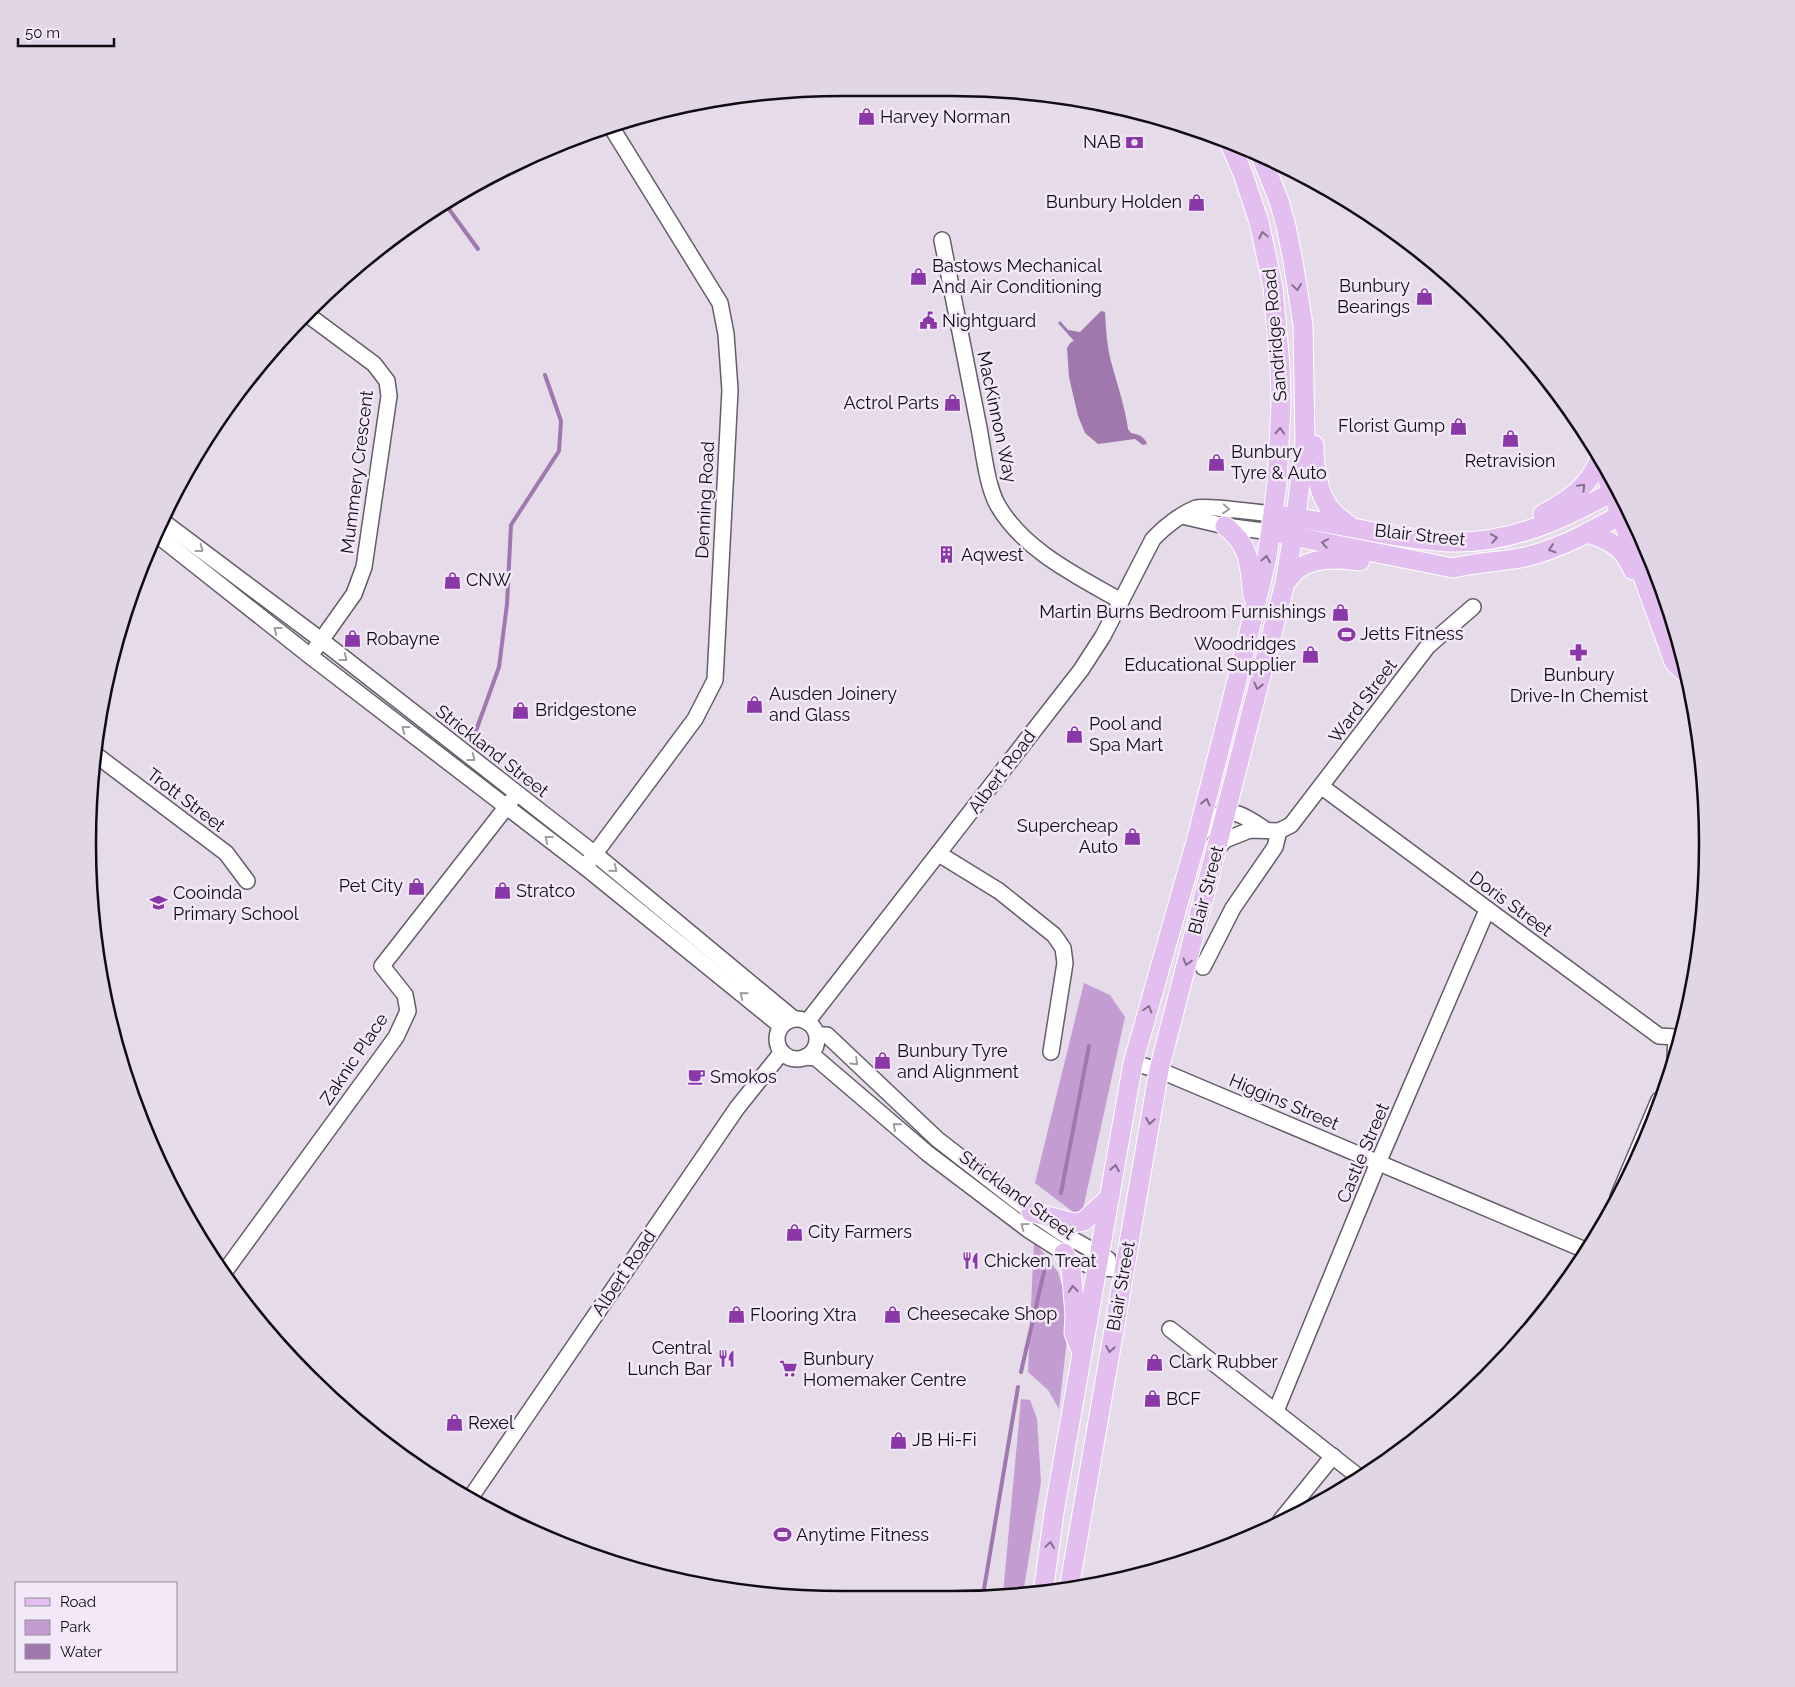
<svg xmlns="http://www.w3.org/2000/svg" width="1795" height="1687" font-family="Raleway,sans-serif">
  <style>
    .green { fill: #c39dd2 }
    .water { fill: #9f78ae }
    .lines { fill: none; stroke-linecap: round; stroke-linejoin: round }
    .stream { stroke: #9f78ae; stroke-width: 4 }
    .minor-casing { stroke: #655d69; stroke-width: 18 }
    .major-casing { stroke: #fff; stroke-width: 21 }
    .minor { stroke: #fff; stroke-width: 15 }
    .major { stroke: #e2bfef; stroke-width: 19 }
    .oneway { stroke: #846f8c }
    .oneway2 { stroke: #9f9ea0 }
    .labels { text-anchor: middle; stroke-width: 5; stroke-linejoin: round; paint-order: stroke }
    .poi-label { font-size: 18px; fill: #100d12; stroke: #f3e8f7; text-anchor: start }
    .street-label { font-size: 18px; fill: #100d12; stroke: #f3e8f7 }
    .rim { fill: none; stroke: #100d12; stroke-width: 2.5 }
  </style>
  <rect width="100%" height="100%" fill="#e5dbe9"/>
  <g class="green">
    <path d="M 1084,983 L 1110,995 L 1125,1017 L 1081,1218 L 1035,1183 Z"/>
    <path d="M 1034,1241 L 1058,1272 L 1070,1312 L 1059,1409 L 1048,1390 L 1028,1372 Z"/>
    <path d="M 1021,1399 L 1030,1400 L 1037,1419 L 1041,1482 L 1023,1594 L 1003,1594 Z"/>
  </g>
  <path class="water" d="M 1101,311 L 1105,312 C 1106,330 1107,348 1112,365 C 1118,387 1125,407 1128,429 L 1131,433 C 1138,434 1145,437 1147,444 L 1143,445 L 1135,439 L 1098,444 L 1085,433 L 1078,416 L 1069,377 L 1067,348 L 1071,342 L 1074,341 L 1058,323 L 1060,321 L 1068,330 L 1080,332 Z"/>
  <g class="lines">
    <g class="stream">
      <path d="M 446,205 L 478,249"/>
      <path d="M 473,739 L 499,667 L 507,604 L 511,525 L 559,451 L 561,421 L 545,375"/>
      <path d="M 1061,1193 L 1089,1046"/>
      <path d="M 1021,1372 L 1044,1272"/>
      <path d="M 983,1595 L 1018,1387"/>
    </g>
    <defs>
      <g id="minor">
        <path d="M 942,240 C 954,301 966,362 978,423 C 983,446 986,483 997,504 C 1023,550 1077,576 1121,601"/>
        <path d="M 308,315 L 374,364 L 387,381 L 389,396 L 364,567 L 354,594 L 315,649"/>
        <path d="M 1182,516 L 1225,526 L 1271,532"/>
        <path d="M 161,520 L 321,640 L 595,854 L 794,1019"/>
        <path d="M 156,534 L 310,656 L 585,867 L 781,1026"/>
        <path d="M 96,755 L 226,853 L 247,881"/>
        <path d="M 1322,787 L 1659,1036 L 1676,1037 L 1682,1035"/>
        <path d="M 1197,839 C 1203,832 1208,823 1215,817 C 1231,804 1252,821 1266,830"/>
        <path d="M 1216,850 L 1225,840 L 1250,830 L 1279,831 L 1291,825 L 1428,646 L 1473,607"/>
        <path d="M 939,854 L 999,891 L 1054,935 L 1063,948 L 1065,963 L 1051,1052"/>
        <path d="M 585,867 L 695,719 L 715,680 L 730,390 L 726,334 L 720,303 L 610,125"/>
        <path d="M 1203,967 L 1233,908 L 1275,847 L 1279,831"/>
        <circle cx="797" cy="1039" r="20"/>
        <path d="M 807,1022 L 1081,670 L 1103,636 L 1153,539 C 1164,527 1181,514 1196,508 C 1204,505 1260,513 1273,514"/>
        <path d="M 817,1035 L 827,1035 L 937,1139 L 1031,1212 L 1065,1235 L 1108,1259"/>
        <path d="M 805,1057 L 816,1058 L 927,1153 L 1030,1231 L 1077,1261 L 1097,1268 L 1123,1269"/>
        <path d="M 1675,1058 L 1676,1037"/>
        <path d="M 1133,1063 L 1159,1070 L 1585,1250"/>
        <path d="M 1618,1197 L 1659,1100"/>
        <path d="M 223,1274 L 396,1037 L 408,1011 L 405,995 L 382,966 L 511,801"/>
        <path d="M 1170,1329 L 1359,1477"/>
        <path d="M 1276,1411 L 1378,1163 L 1487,910"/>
        <path d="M 471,1497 L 737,1108 L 782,1052"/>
        <path d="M 1281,1520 L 1333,1456"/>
      </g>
      <g id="major">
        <path d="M 1314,445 C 1314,466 1318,498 1334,513 C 1339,518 1345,522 1350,526"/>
        <path d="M 1599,456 L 1674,662 L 1684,672"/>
        <path d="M 1543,514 C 1569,500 1590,486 1600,458"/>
        <path d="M 1284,516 C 1339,523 1393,539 1449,542 C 1510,544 1565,519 1617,489"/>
        <path d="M 1225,526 C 1252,547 1249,566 1253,596"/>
        <path d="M 1587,533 C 1610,540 1623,547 1633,570"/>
        <path d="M 1282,534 L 1453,568 C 1477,562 1501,562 1525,557 C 1562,548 1594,530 1627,511"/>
        <path d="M 1285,583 C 1289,578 1293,572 1299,568 C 1316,557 1340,558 1360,561"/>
        <path d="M 1031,1212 L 1074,1223 L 1084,1221 L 1110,1197"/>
        <path d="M 1064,1253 L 1071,1268 L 1075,1314 L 1074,1333 L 1080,1348"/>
        <path d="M 1069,1589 L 1159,1070 L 1285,583 L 1296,517 L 1305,441 L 1303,325 L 1293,261 L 1286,226 L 1279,201 L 1261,156"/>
        <path d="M 1043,1593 L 1054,1513 L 1133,1063 L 1196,841 L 1245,649 L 1267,557 L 1273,514 L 1277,483 L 1281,403 L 1280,366 L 1273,287 L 1259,222 L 1243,174 L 1230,144"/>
      </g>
    </defs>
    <use href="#minor" class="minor-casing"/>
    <use href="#major" class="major-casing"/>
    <use href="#minor" class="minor"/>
    <use href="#major" class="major"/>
  </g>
  <defs><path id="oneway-chevron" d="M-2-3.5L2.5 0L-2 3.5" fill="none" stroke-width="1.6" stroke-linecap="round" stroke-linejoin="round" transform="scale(1.25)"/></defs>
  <g class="oneway">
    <use href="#oneway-chevron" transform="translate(1263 235) rotate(-103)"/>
    <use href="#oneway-chevron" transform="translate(1297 287) rotate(82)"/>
    <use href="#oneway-chevron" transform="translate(1280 431) rotate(-87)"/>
    <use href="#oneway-chevron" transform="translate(1582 487) rotate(-46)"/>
    <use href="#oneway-chevron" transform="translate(1494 538) rotate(-9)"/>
    <use href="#oneway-chevron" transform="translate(1325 543) rotate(-169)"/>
    <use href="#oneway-chevron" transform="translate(1552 549) rotate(162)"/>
    <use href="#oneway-chevron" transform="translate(1266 559) rotate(-79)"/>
    <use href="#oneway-chevron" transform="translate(1258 686) rotate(104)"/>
    <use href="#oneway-chevron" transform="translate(1206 802) rotate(-76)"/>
    <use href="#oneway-chevron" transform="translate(1187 962) rotate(105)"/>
    <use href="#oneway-chevron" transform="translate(1148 1009) rotate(-74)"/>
    <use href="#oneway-chevron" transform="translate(1150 1121) rotate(100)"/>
    <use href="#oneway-chevron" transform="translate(1115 1168) rotate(-80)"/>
    <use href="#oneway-chevron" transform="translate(1073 1289) rotate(-96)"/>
    <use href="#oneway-chevron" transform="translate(1110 1349) rotate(100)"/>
    <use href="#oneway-chevron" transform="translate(1050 1545) rotate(-82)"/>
  </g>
  <g class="oneway2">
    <use href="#oneway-chevron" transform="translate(1226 509) rotate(5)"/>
    <use href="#oneway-chevron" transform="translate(200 549) rotate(37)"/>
    <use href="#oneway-chevron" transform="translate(277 630) rotate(-142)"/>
    <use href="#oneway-chevron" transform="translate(344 658) rotate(38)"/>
    <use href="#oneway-chevron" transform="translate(405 729) rotate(-142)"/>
    <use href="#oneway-chevron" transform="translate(472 758) rotate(38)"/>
    <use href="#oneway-chevron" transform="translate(548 839) rotate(-142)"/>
    <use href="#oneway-chevron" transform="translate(614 869) rotate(39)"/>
    <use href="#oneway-chevron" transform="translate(743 995) rotate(-141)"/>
    <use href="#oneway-chevron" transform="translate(855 1062) rotate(43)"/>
    <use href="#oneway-chevron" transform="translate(896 1126) rotate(-139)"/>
    <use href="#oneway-chevron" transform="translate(1024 1226) rotate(-144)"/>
  </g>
  <defs>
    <symbol id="shop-bare" viewBox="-9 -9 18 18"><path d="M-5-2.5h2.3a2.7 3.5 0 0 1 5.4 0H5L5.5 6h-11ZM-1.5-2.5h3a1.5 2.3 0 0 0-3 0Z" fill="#8a38a7" stroke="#f3e8f7" stroke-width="2.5" paint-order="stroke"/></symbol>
    <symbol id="bank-bare" viewBox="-9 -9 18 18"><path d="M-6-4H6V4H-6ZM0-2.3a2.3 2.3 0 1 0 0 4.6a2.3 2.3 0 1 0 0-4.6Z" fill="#8a38a7" stroke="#f3e8f7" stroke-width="2.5" paint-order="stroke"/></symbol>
    <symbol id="civic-bare" viewBox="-9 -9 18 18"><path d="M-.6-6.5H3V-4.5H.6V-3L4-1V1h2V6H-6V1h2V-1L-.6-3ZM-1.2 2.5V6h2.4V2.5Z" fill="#8a38a7" stroke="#f3e8f7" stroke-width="2.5" paint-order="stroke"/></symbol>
    <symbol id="building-bare" viewBox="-9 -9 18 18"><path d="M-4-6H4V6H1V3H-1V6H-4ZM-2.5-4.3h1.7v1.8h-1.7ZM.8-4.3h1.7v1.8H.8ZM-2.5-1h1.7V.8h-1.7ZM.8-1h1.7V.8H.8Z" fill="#8a38a7" stroke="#f3e8f7" stroke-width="2.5" paint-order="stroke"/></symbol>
    <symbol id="stadium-bare" viewBox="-9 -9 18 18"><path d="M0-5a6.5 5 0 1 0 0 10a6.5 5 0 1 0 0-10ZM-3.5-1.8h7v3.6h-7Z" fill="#8a38a7" stroke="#f3e8f7" stroke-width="2.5" paint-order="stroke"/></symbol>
    <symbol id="pharmacy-bare" viewBox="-9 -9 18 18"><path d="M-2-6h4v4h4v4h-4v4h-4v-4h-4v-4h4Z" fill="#8a38a7" stroke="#f3e8f7" stroke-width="2.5" paint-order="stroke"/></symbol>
    <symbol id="school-bare" viewBox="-9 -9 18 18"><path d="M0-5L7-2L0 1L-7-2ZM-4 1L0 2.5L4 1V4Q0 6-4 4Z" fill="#8a38a7" stroke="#f3e8f7" stroke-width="2.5" paint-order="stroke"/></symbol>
    <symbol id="cafe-bare" viewBox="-9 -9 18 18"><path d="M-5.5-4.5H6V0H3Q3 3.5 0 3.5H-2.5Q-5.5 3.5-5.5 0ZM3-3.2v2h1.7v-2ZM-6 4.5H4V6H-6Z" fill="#8a38a7" stroke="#f3e8f7" stroke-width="2.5" paint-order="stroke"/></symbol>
    <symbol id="restaurant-bare" viewBox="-9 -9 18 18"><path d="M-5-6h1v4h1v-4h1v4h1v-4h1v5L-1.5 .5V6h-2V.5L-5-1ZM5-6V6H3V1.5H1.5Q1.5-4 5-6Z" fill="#8a38a7" stroke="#f3e8f7" stroke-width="2.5" paint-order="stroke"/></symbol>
    <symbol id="supermarket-bare" viewBox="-9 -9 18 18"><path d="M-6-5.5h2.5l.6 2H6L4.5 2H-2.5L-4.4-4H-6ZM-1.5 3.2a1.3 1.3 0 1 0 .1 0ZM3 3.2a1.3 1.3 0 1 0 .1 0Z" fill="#8a38a7" stroke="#f3e8f7" stroke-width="2.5" paint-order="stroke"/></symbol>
  </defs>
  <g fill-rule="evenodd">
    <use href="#shop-bare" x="854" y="104" width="25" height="25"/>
    <use href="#bank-bare" x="1122" y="130" width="25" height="25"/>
    <use href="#shop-bare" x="1184" y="190" width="25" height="25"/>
    <use href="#shop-bare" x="906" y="264" width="25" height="25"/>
    <use href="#shop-bare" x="1412" y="284" width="25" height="25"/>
    <use href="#civic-bare" x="916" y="308" width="25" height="25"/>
    <use href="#shop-bare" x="940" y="390" width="25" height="25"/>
    <use href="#shop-bare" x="1446" y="414" width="25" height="25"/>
    <use href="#shop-bare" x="1498" y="426" width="25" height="25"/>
    <use href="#shop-bare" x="1204" y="450" width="25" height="25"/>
    <use href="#building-bare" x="934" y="542" width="25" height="25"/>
    <use href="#shop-bare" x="440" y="568" width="25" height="25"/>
    <use href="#shop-bare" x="1328" y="600" width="25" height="25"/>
    <use href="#stadium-bare" x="1334" y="622" width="25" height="25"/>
    <use href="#shop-bare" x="340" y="626" width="25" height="25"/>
    <use href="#pharmacy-bare" x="1566" y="640" width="25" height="25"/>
    <use href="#shop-bare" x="1298" y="642" width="25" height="25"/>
    <use href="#shop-bare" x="742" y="692" width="25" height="25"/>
    <use href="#shop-bare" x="508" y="698" width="25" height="25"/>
    <use href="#shop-bare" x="1062" y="722" width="25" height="25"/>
    <use href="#shop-bare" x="1120" y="824" width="25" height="25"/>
    <use href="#shop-bare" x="404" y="874" width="25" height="25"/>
    <use href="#shop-bare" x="490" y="878" width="25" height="25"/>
    <use href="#school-bare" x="146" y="890" width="25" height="25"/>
    <use href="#shop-bare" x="870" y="1048" width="25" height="25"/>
    <use href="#cafe-bare" x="684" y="1064" width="25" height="25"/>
    <use href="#shop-bare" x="782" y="1220" width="25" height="25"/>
    <use href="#restaurant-bare" x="958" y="1248" width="25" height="25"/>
    <use href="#shop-bare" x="880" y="1302" width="25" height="25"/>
    <use href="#shop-bare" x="724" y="1302" width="25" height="25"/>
    <use href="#restaurant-bare" x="714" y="1346" width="25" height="25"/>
    <use href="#shop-bare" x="1142" y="1350" width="25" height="25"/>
    <use href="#supermarket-bare" x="776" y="1356" width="25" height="25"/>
    <use href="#shop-bare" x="1140" y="1386" width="25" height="25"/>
    <use href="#shop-bare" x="442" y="1410" width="25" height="25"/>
    <use href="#shop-bare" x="886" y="1428" width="25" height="25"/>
    <use href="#stadium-bare" x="770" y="1522" width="25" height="25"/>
  </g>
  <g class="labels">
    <g class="poi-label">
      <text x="880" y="123">Harvey Norman</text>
      <text x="1121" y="148" text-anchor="end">NAB</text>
      <text x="1182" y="208" text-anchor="end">Bunbury Holden</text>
      <text x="932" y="272">Bastows Mechanical<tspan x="932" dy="21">And Air Conditioning</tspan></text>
      <text x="1410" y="292" text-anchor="end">Bunbury<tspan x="1410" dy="21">Bearings</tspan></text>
      <text x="942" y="327">Nightguard</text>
      <text x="939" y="409" text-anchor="end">Actrol Parts</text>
      <text x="1445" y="432" text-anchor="end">Florist Gump</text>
      <text x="1231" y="458">Bunbury<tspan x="1231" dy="21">Tyre &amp; Auto</tspan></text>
      <text x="1510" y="467" text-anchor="middle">Retravision</text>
      <text x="961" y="561">Aqwest</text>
      <text x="466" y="586">CNW</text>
      <text x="1326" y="618" text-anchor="end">Martin Burns Bedroom Furnishings</text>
      <text x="1360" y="640">Jetts Fitness</text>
      <text x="366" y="645">Robayne</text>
      <text x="1296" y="650" text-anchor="end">Woodridges<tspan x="1296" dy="21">Educational Supplier</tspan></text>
      <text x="1579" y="681" text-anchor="middle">Bunbury<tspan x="1579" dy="21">Drive-In Chemist</tspan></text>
      <text x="769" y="700">Ausden Joinery<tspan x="769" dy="21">and Glass</tspan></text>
      <text x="535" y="716">Bridgestone</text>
      <text x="1089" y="730">Pool and<tspan x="1089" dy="21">Spa Mart</tspan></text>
      <text x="1118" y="832" text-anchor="end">Supercheap<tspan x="1118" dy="21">Auto</tspan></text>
      <text x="403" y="892" text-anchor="end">Pet City</text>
      <text x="516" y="897">Stratco</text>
      <text x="173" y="899">Cooinda<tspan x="173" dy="21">Primary School</tspan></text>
      <text x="897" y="1057">Bunbury Tyre<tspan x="897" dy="21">and Alignment</tspan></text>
      <text x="710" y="1083">Smokos</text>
      <text x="808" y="1238">City Farmers</text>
      <text x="984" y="1267">Chicken Treat</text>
      <text x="907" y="1320">Cheesecake Shop</text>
      <text x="750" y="1321">Flooring Xtra</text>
      <text x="712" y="1354" text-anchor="end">Central<tspan x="712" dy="21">Lunch Bar</tspan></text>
      <text x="803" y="1365">Bunbury<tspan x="803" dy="21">Homemaker Centre</tspan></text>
      <text x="1169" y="1368">Clark Rubber</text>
      <text x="1166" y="1405">BCF</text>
      <text x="468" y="1429">Rexel</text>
      <text x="912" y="1446">JB Hi-Fi</text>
      <text x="796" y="1541">Anytime Fitness</text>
    </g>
    <g class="street-label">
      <text transform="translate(1275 335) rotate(-95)" y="6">Sandridge Road</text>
      <text transform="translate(997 417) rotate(78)" y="6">MacKinnon Way</text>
      <text transform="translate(357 472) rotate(-83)" y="6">Mummery Crescent</text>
      <text transform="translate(705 500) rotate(-87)" y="6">Denning Road</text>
      <text transform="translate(1420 535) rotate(6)" y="6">Blair Street</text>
      <text transform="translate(1363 701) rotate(-53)" y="6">Ward Street</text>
      <text transform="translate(492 751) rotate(38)" y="6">Strickland Street</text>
      <text transform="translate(1002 772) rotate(-53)" y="6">Albert Road</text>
      <text transform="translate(186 800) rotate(37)" y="6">Trott Street</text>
      <text transform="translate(1206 890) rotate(-75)" y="6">Blair Street</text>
      <text transform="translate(1511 904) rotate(36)" y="6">Doris Street</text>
      <text transform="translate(354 1059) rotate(-56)" y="6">Zaknic Place</text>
      <text transform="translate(1284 1102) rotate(23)" y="6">Higgins Street</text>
      <text transform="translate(1363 1153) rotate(-67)" y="6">Castle Street</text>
      <text transform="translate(1017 1195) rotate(36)" y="6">Strickland Street</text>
      <text transform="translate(624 1273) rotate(-56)" y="6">Albert Road</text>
      <text transform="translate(1121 1286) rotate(-80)" y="6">Blair Street</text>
    </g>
  </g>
  <path d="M0 0H1795V1687H0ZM843 96H952A747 747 0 0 1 1699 843V844A747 747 0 0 1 952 1591H843A747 747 0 0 1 96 844V843A747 747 0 0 1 843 96Z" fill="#e1d6e5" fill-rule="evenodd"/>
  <path class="rim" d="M843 96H952A747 747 0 0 1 1699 843V844A747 747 0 0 1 952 1591H843A747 747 0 0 1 96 844V843A747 747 0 0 1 843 96Z"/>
  <rect x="15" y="1582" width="162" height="90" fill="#f3e8f7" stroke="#98909b"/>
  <rect x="25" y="1598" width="25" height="8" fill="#e2bfef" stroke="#98909b"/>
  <text x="60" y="1607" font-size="15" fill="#100d12">Road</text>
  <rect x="25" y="1620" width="25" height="15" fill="#c39dd2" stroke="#98909b"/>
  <text x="60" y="1632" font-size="15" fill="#100d12">Park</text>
  <rect x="25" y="1644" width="25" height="15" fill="#9f78ae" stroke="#98909b"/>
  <text x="60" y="1657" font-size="15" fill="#100d12">Water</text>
  <path d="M18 38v8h96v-8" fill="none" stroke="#100d12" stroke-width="2.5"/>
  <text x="25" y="38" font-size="15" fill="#100d12" stroke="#f3e8f7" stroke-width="4" paint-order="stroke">50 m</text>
</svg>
